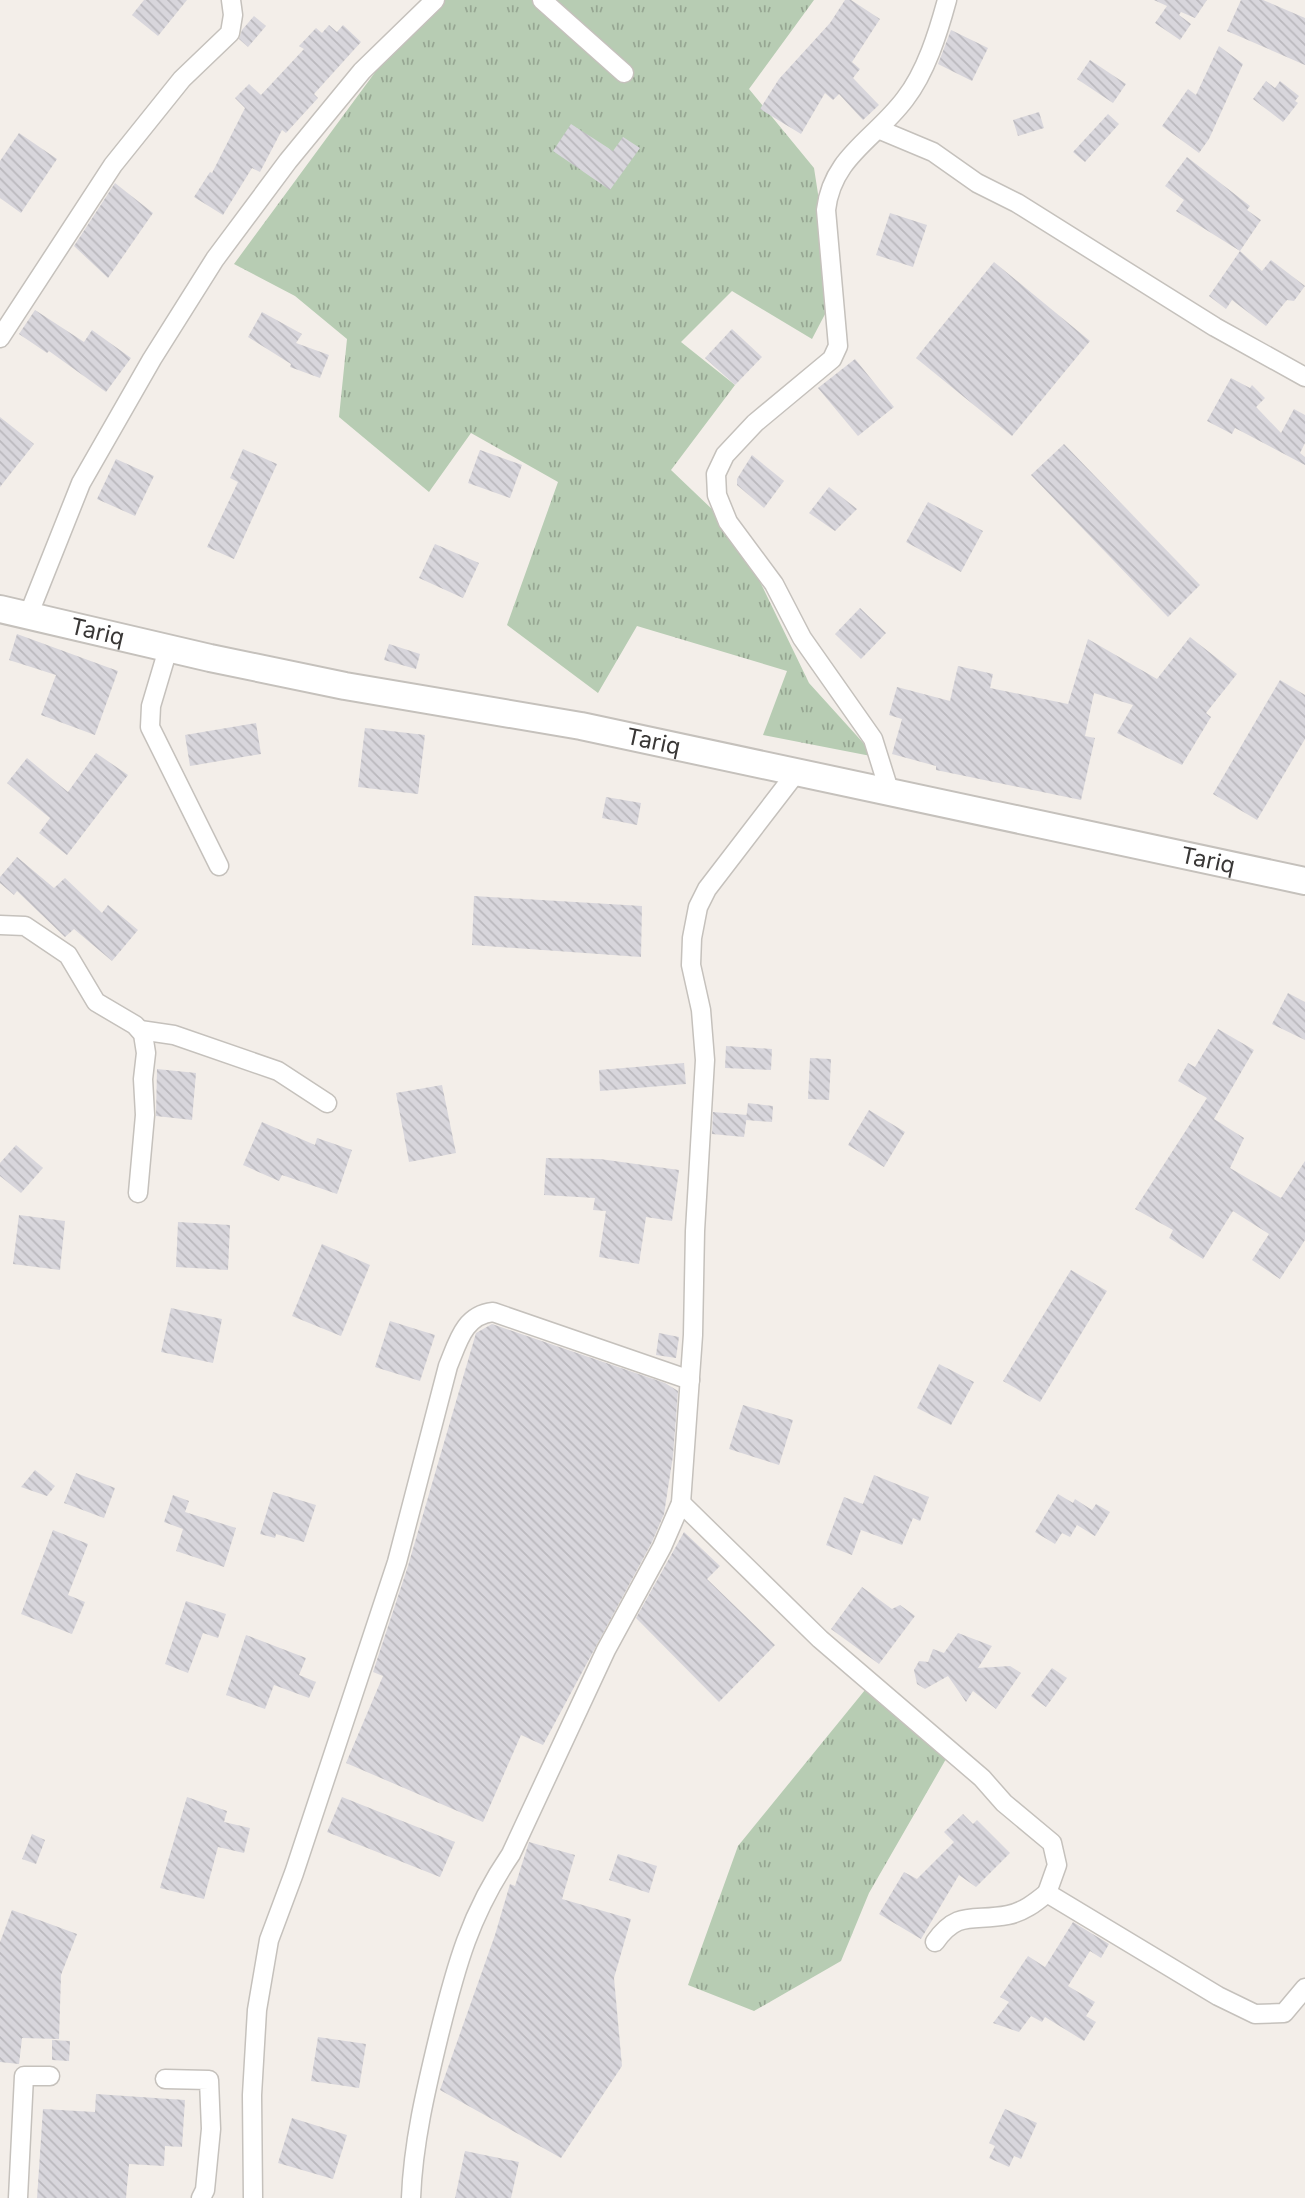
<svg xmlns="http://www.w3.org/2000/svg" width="1305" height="2198" font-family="Inter,sans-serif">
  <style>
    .grass { fill: url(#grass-tufts) }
    .building { fill: url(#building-back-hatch) }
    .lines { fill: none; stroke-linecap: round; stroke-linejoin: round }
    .street-casing { stroke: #c5c1bc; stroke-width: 21 }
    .secondary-casing { stroke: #c5c1bc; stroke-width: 30 }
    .street { stroke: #fff; stroke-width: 18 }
    .secondary { stroke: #fff; stroke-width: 26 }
    .labels { text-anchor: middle; stroke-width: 5; stroke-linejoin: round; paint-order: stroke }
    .street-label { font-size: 23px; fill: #393736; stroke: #f3eee9 }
  </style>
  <defs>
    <pattern id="grass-tufts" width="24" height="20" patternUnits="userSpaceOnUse" patternTransform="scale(1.75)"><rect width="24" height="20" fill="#b7ccb3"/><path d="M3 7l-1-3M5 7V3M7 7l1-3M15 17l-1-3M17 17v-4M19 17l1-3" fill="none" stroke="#96a692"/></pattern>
    <pattern id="building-back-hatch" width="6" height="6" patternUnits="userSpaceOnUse" patternTransform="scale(1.75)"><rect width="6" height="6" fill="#d8d6dc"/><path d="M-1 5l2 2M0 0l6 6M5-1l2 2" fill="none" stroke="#bab8bd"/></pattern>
  </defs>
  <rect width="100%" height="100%" fill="#f3eee9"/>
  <g class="grass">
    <path d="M 437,0 L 814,0 L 749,89 L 814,168 L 834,297 L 812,339 L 732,291 L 681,342 L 735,385 L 671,470 L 736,532 L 809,683 L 876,757 L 763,735 L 787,671 L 637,626 L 598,693 L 507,625 L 558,482 L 471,433 L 429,492 L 339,417 L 347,339 L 295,296 L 234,264 L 415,18 Z"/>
    <path d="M 865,1690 L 946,1759 L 869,1893 L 841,1961 L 754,2011 L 688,1985 L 738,1846 Z"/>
  </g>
  <g class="building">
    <path d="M 144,0 L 187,0 L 158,36 L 132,15 Z"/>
    <path d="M 845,0 L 851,0 L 880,19 L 852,62 L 860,69 L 853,78 L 879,105 L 863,120 L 839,94 L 833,100 L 825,93 L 801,134 L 760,109 L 779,79 L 830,23 Z"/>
    <path d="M 1154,0 L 1207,0 L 1195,18 L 1181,12 L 1179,15 L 1191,24 L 1180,40 L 1155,23 L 1167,6 Z"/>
    <path d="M 1241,0 L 1263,0 L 1305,18 L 1305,65 L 1227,31 Z"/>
    <path d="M 254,16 L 266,26 L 248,47 L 239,39 L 242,30 Z"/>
    <path d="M 329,25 L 337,32 L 343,25 L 361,42 L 314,94 L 318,98 L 286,133 L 282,130 L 260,172 L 252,168 L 223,215 L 194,197 L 210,172 L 212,173 L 245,108 L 235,98 L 249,84 L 261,95 L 304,49 L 299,46 L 316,28 L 322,33 Z"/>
    <path d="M 951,30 L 988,48 L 972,81 L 938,64 Z"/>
    <path d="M 1219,46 L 1243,64 L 1209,139 L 1199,153 L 1162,126 L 1188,89 L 1196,95 Z"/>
    <path d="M 1090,60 L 1126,84 L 1113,103 L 1077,79 Z"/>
    <path d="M 1266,81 L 1275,88 L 1280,81 L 1299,96 L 1295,101 L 1298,103 L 1283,122 L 1253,99 Z"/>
    <path d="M 1039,112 L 1044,128 L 1018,136 L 1013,120 Z"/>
    <path d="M 1108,114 L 1119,124 L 1085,162 L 1073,152 Z"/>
    <path d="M 571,124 L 613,151 L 623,137 L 640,148 L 610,190 L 553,151 Z"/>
    <path d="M 19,133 L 57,159 L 21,213 L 0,198 L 0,161 Z"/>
    <path d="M 1187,157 L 1250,206 L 1247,210 L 1261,220 L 1240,251 L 1176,211 L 1184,200 L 1165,186 Z"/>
    <path d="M 115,183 L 153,213 L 108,278 L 74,246 Z"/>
    <path d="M 890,213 L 927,225 L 913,267 L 876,255 Z"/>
    <path d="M 1240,251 L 1262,271 L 1271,260 L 1305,286 L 1294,301 L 1287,300 L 1266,326 L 1232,300 L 1226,309 L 1209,296 Z"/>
    <path d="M 994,262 L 1090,341 L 1012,436 L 916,358 Z"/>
    <path d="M 35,310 L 84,342 L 92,330 L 131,358 L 106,392 L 49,351 L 47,353 L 19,334 Z"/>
    <path d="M 262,312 L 302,334 L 296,343 L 329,355 L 320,378 L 290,367 L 291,364 L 248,337 Z"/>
    <path d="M 732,329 L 762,357 L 735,385 L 705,358 Z"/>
    <path d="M 855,359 L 894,407 L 858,436 L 818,388 Z"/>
    <path d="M 1231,378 L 1250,388 L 1252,385 L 1265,398 L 1256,407 L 1281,433 L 1294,409 L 1305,415 L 1305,443 L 1300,453 L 1305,457 L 1305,465 L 1235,428 L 1232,434 L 1207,421 Z"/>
    <path d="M 0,417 L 34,444 L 0,487 Z"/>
    <path d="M 1064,444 L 1200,585 L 1168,617 L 1031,475 Z"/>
    <path d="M 243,449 L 277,464 L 234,559 L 207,547 L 238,482 L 230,478 Z"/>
    <path d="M 480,450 L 522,465 L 510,498 L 468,483 Z"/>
    <path d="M 752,455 L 784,481 L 764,508 L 737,485 L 737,479 Z"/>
    <path d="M 116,459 L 154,476 L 135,516 L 97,499 Z"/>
    <path d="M 829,487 L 857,509 L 835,531 L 809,513 Z"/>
    <path d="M 928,502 L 983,531 L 961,572 L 906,542 Z"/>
    <path d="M 435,544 L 479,563 L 463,598 L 419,578 Z"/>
    <path d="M 860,608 L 886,633 L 861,659 L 835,634 Z"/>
    <path d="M 17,634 L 118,671 L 95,735 L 41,715 L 56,675 L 9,660 Z"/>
    <path d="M 1190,637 L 1237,674 L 1206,713 L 1211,717 L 1182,765 L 1117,733 L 1133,705 L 1094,693 L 1085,736 L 1095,738 L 1081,800 L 936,770 L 936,766 L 892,754 L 902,719 L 889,715 L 897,687 L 950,701 L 958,666 L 993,674 L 990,688 L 1068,704 L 1088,639 L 1157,679 Z"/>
    <path d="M 389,644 L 420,654 L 416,669 L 384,660 Z"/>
    <path d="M 1280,680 L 1305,695 L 1305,739 L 1257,820 L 1213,794 Z"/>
    <path d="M 256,723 L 261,754 L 190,766 L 185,735 Z"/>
    <path d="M 365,728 L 425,735 L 418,794 L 358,787 Z"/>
    <path d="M 96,753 L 128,775 L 67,855 L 39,833 L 50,818 L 7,783 L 27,758 L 68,792 Z"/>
    <path d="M 606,797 L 641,803 L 637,825 L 602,818 Z"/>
    <path d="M 17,857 L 54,888 L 65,878 L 102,913 L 108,905 L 138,930 L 112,961 L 74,929 L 65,937 L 17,891 L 14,895 L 0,883 L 0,877 Z"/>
    <path d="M 474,896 L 642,906 L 641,957 L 472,945 Z"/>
    <path d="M 1288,993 L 1305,1002 L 1305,1040 L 1272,1024 Z"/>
    <path d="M 1218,1029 L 1254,1050 L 1214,1119 L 1244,1138 L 1230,1168 L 1281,1198 L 1305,1161 L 1305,1240 L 1280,1279 L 1252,1260 L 1269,1234 L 1233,1211 L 1203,1259 L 1169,1238 L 1173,1230 L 1135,1209 L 1207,1098 L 1178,1081 L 1188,1063 L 1195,1067 Z"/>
    <path d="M 726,1046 L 772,1049 L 771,1070 L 725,1068 Z"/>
    <path d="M 810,1058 L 831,1059 L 829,1100 L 808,1099 Z"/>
    <path d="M 684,1063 L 686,1084 L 600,1091 L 599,1070 Z"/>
    <path d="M 157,1069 L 196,1073 L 192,1120 L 156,1116 Z"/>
    <path d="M 442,1085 L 456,1153 L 409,1162 L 396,1093 Z"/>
    <path d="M 748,1103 L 773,1106 L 772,1122 L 746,1120 Z"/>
    <path d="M 869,1110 L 905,1132 L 884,1167 L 848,1145 Z"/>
    <path d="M 713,1112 L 747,1115 L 744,1137 L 712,1134 Z"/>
    <path d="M 262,1122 L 315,1145 L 317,1138 L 352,1150 L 337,1194 L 282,1175 L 279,1181 L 243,1165 Z"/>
    <path d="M 16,1145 L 43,1168 L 21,1193 L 0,1176 L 0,1163 Z"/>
    <path d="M 546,1158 L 600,1159 L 679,1170 L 672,1221 L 646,1217 L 639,1264 L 599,1257 L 606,1211 L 593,1210 L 595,1198 L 544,1195 Z"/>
    <path d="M 19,1215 L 65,1221 L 60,1270 L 13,1264 Z"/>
    <path d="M 178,1222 L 230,1225 L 228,1270 L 176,1267 Z"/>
    <path d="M 322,1244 L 370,1265 L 341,1336 L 292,1316 Z"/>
    <path d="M 1071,1270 L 1107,1291 L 1040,1402 L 1003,1381 Z"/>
    <path d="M 171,1308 L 222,1319 L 213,1363 L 161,1352 Z"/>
    <path d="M 390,1321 L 435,1335 L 420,1381 L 375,1367 Z"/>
    <path d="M 492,1324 L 665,1383 L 678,1391 L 673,1456 L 664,1514 L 652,1542 L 543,1745 L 521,1735 L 483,1822 L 346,1763 L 383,1676 L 373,1672 L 408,1566 L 476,1333 Z"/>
    <path d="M 659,1333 L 679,1337 L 676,1358 L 656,1355 Z"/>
    <path d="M 939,1364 L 974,1382 L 951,1425 L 917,1408 Z"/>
    <path d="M 743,1405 L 793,1420 L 779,1465 L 729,1449 Z"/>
    <path d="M 35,1470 L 55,1486 L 47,1496 L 21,1487 Z"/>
    <path d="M 76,1473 L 115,1488 L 104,1518 L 64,1503 Z"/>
    <path d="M 874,1475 L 929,1497 L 920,1521 L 913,1518 L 902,1545 L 861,1530 L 852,1555 L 826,1545 L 844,1497 L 863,1504 Z"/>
    <path d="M 273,1492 L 316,1505 L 304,1542 L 276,1534 L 275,1538 L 260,1534 Z"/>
    <path d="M 1058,1494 L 1073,1503 L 1075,1499 L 1092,1510 L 1096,1504 L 1110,1512 L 1095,1536 L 1077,1525 L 1070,1537 L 1062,1533 L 1055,1544 L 1035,1532 Z"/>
    <path d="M 173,1495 L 189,1501 L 185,1512 L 236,1528 L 224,1567 L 176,1551 L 183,1529 L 164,1522 Z"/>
    <path d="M 53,1530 L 88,1544 L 68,1595 L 85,1602 L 72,1634 L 21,1614 Z"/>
    <path d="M 684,1532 L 720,1566 L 707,1579 L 775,1645 L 719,1702 L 636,1618 Z"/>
    <path d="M 862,1587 L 892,1609 L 900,1605 L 915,1616 L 879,1664 L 831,1629 Z"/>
    <path d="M 186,1601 L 226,1614 L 218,1638 L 203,1633 L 188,1673 L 165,1664 Z"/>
    <path d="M 958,1633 L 992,1646 L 978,1668 L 1010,1666 L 1021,1673 L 996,1709 L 973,1691 L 966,1702 L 948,1676 L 925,1689 L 917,1684 L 914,1670 L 919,1661 L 928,1662 L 933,1649 L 944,1653 Z"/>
    <path d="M 246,1635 L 306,1658 L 299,1675 L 316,1682 L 309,1698 L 274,1685 L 265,1709 L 226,1695 Z"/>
    <path d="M 1052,1668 L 1067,1678 L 1046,1707 L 1031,1696 Z"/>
    <path d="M 187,1797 L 227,1811 L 224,1822 L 250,1828 L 244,1853 L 218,1847 L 204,1899 L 160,1888 Z"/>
    <path d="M 342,1797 L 455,1842 L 440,1877 L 327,1832 Z"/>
    <path d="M 963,1814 L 973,1824 L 977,1820 L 1010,1853 L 976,1887 L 959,1875 L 921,1939 L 879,1914 L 904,1872 L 917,1879 L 954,1842 L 944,1832 Z"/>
    <path d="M 32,1834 L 45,1840 L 36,1864 L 22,1859 Z"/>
    <path d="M 529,1842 L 575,1855 L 562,1899 L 631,1919 L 614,1978 L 622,2066 L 561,2158 L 440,2090 L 495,1935 L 510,1884 L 515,1886 Z"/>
    <path d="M 618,1854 L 657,1866 L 649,1893 L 609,1880 Z"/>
    <path d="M 12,1910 L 77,1934 L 61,1975 L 59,2039 L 22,2038 L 19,2064 L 0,2062 L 0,1942 Z"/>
    <path d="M 1073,1922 L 1109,1944 L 1101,1958 L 1090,1951 L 1068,1986 L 1095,2002 L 1086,2016 L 1096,2022 L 1084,2041 L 1045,2017 L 1042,2022 L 1031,2016 L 1019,2032 L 993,2023 L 1009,2002 L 1000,1997 L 1028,1956 L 1045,1967 Z"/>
    <path d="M 318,2037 L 366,2044 L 359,2088 L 311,2081 Z"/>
    <path d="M 52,2040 L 70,2041 L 69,2061 L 52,2060 Z"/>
    <path d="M 96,2094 L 185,2100 L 182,2147 L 165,2146 L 164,2166 L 129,2164 L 126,2198 L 37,2198 L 43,2109 L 95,2112 Z"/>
    <path d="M 1005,2109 L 1037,2123 L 1021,2159 L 1014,2156 L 1009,2167 L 989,2158 L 995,2146 L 989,2143 Z"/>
    <path d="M 292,2118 L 347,2135 L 333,2179 L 278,2163 Z"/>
    <path d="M 465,2151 L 519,2162 L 511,2198 L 455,2198 Z"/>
  </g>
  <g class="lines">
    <defs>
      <g id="street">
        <path d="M 542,0 L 624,73"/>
        <path d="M 878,129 L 933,152 L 977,183 L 1017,203 L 1215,327 L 1305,377"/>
        <path d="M 0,338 L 113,165 L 182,79 L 230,33 L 233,15 L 231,0"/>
        <path d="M 28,616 L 81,483 L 152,359 L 215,259 L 288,161 L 362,71 L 435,0"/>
        <path d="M 168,649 L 151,706 L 150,727 L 219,866"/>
        <path d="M 889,790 L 873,739 L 802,638 L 774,584 L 728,522 L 717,495 L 716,474 L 725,455 L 755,423 L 832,359 L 838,346 L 826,210 C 832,157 875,139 905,99 C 926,72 938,33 947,0"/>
        <path d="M 0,925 L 25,926 L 68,955 L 96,1002 L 135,1025 L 143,1034 L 146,1053 L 143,1079 L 145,1115 L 138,1193"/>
        <path d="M 140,1030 L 174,1035 L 278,1071 L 327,1103"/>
        <path d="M 681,1503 L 820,1639 L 982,1778 L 1004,1803 L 1052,1843 L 1057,1865 L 1047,1893 L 1218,1996 L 1255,2014 L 1284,2013 L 1305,1988"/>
        <path d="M 935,1942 C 958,1909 974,1922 1008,1915 C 1023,1912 1035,1903 1047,1893"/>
        <path d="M 165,2079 L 209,2080 L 211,2129 L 205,2190 L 201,2198"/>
        <path d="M 18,2198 L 24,2076 L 50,2076"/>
        <path d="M 253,2198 L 252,2095 L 257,2010 L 269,1940 L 294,1873 L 397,1562 L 448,1366 C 458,1342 464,1315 493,1312 L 690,1380"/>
        <path d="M 411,2198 C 413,2143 426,2089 439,2035 C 456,1966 470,1914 511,1854 L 606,1650 L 662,1547 L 681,1503 L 693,1335 L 695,1231 L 705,1060 L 701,1010 L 691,965 L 692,938 L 698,907 L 707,889 L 796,773"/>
      </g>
      <g id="secondary">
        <path id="s1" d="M 0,609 L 210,658 L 345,686 L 581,726 L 1305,881"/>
      </g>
    </defs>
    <use href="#street" class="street-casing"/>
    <use href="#secondary" class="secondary-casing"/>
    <use href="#street" class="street"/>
    <use href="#secondary" class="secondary"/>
  </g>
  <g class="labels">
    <g class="street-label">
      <text dy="8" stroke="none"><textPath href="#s1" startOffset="100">Tariq</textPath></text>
      <text dy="8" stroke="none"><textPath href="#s1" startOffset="667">Tariq</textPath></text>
      <text dy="8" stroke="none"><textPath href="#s1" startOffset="1234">Tariq</textPath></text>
    </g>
  </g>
</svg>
